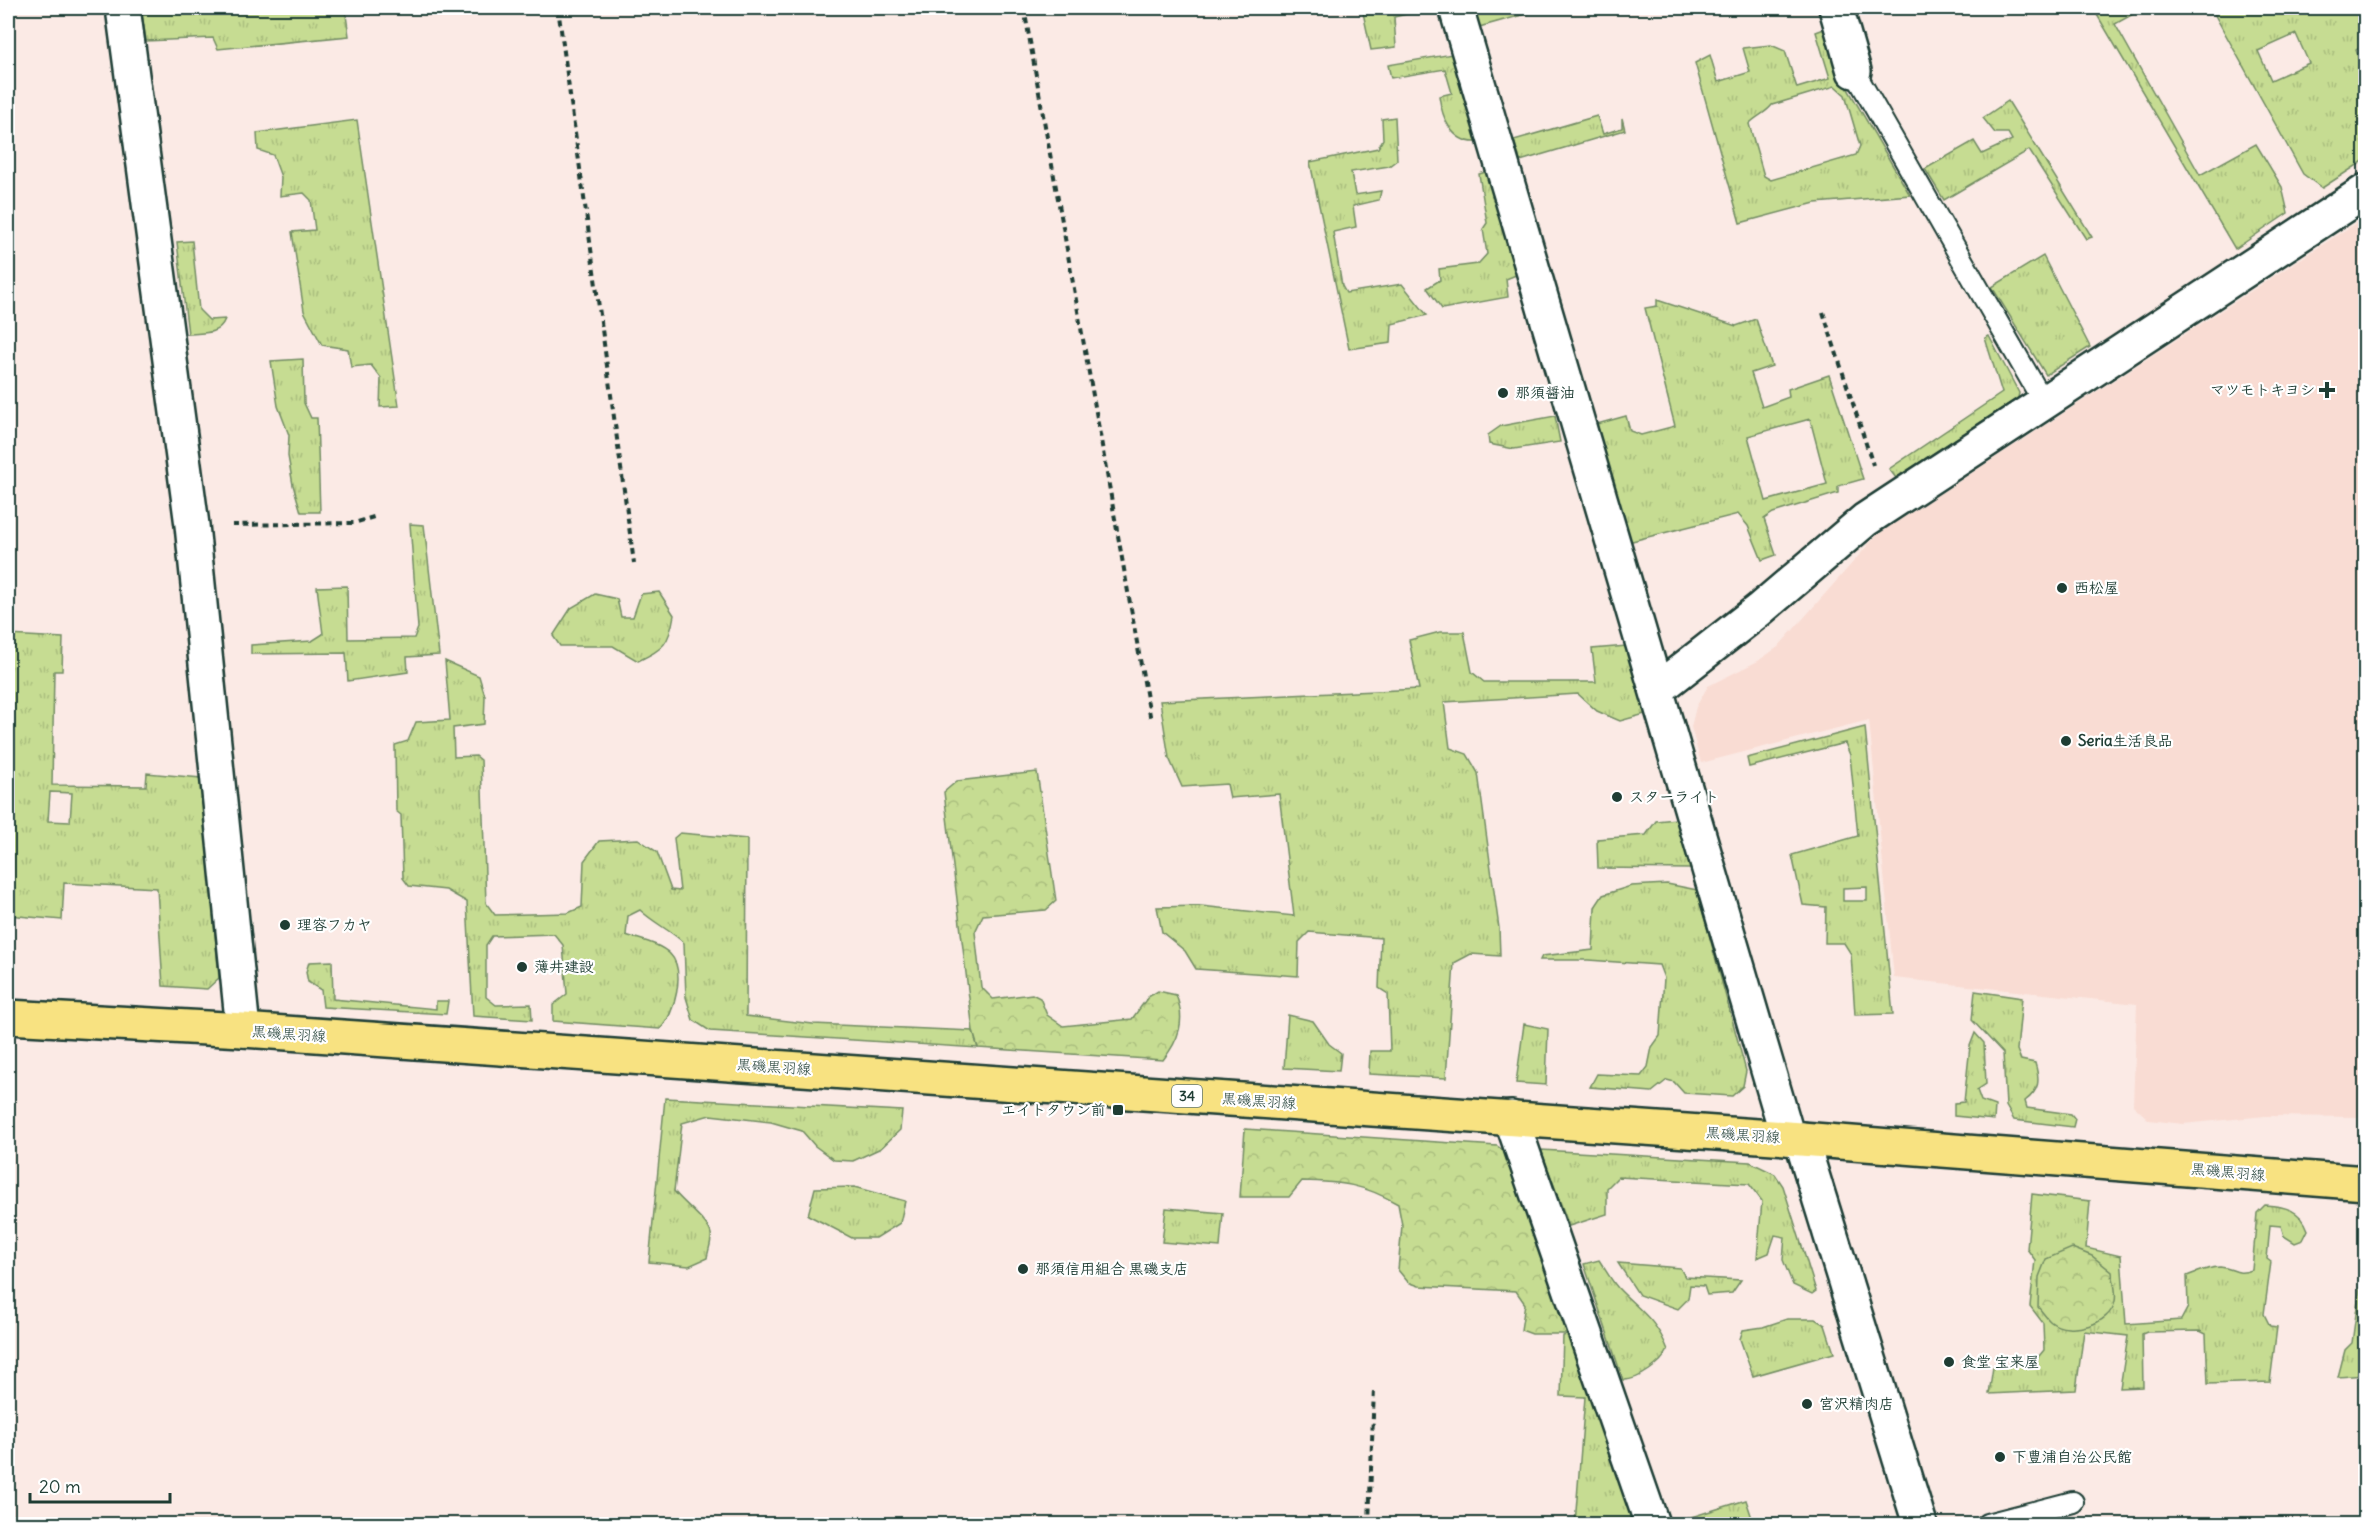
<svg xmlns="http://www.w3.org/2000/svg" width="2373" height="1532" font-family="Delius,'Klee One',sans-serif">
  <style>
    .built { fill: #f9dcd3 }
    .grass { fill: url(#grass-tufts); stroke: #728c63; stroke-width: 1.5; fill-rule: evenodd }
    .forest { fill: url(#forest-crowns); stroke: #728c63; stroke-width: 1.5 }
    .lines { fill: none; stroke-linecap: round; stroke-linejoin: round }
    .service-casing { stroke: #1f3d34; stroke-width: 24 }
    .minor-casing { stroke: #1f3d34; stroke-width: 38 }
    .tertiary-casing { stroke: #1f3d34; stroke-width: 38 }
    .primary-casing { stroke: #1f3d34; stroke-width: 38 }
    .path { stroke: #1f3d34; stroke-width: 4; stroke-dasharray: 6 4.5; stroke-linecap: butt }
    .service { stroke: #fff; stroke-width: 20 }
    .minor { stroke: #fff; stroke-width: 33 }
    .tertiary { stroke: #fff; stroke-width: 33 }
    .primary { stroke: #f8e281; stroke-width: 33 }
    .poi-dot { fill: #1f3d34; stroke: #fff; stroke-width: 2 }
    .labels { text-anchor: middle; stroke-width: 4.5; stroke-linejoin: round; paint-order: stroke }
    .shield { fill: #fff; stroke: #627771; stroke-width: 1.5 }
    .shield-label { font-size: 14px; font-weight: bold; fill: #1f3d34 }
    .poi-label { font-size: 15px; font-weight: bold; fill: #1f3d34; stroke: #fff; text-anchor: start }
    .street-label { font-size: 15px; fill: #1f3d34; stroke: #fff }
  </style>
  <defs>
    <pattern id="grass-tufts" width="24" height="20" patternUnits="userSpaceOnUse" patternTransform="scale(1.5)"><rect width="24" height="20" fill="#c6dc92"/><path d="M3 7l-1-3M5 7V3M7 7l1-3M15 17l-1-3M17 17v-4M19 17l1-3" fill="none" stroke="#aabe7e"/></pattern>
    <pattern id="forest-crowns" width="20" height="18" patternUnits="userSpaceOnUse" patternTransform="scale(1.5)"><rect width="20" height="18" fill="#c6dc92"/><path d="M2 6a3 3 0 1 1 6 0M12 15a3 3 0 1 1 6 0" fill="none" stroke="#aabe7e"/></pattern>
  </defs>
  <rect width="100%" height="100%" fill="#fbeae5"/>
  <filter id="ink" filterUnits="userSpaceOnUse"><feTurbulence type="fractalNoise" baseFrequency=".0167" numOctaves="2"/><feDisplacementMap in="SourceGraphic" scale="12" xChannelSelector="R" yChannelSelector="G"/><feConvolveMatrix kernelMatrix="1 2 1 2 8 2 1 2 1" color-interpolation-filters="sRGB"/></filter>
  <g filter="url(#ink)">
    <path class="built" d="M 2365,217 L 2365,1117 L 2265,1116 L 2183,1124 L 2149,1120 L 2133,1105 L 2137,1004 L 1894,978 L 1869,720 L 1701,763 L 1691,727 L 1696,707 L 1708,686 L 1758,661 L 1778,647 L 1877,535 Z"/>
    <g class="grass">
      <path d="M 141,8 L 345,8 L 349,36 L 218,49 L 213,38 L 146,41 Z"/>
      <path d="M 1362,8 L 1432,8 L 1394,17 L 1396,47 L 1371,50 Z"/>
      <path d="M 1472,8 L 1547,8 L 1479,27 Z"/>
      <path d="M 2093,8 L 2144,8 L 2115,24 L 2200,175 L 2256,144 L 2282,187 L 2288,213 L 2235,249 Z"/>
      <path d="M 2211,8 L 2364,8 L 2365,45 L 2356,50 L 2365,73 L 2365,160 L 2322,188 L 2303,174 ZM 2296,34 L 2309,63 L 2271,80 L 2258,51 Z"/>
      <path d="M 1824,29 L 1841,77 L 1910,195 L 1815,203 L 1740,223 L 1695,63 L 1710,55 L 1718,82 L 1750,72 L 1743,48 L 1771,45 L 1785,51 L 1797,88 L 1830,78 L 1816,32 ZM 1835,86 L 1845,95 L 1860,146 L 1856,155 L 1771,180 L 1764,176 L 1749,124 C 1756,116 1765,114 1772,105 Z"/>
      <path d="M 1452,54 L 1477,142 C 1451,143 1442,117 1439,96 L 1452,93 L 1445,69 L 1391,78 L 1388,65 Z"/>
      <path d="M 2008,101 L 2092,237 L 2086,239 L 2029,150 L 1944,200 L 1925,169 L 1974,141 L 1982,154 L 2012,140 L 2008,133 L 1995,133 L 1983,118 Z"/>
      <path d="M 1597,116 L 1603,134 L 1622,128 L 1622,118 L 1625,130 L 1520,161 L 1514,140 Z"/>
      <path d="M 1395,117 L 1397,160 L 1389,166 L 1351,172 L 1355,195 L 1381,191 L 1379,200 L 1353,206 L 1356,227 L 1333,232 L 1342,286 L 1346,293 L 1402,284 L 1427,315 L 1392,324 L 1391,343 L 1349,349 L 1310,162 L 1378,148 L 1383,139 L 1382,119 Z"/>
      <path d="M 357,120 L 399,406 L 380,407 L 381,378 L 371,365 L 351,367 L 348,349 L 322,345 L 304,311 L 292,232 L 315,230 L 311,200 L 304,193 L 280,196 L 281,177 L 273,155 L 258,150 L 257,133 Z"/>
      <path d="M 1486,172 L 1516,275 L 1506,279 L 1508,297 L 1442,309 L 1427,288 L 1440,280 L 1439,269 L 1478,264 L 1487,254 L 1483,229 L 1487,223 L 1479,174 Z"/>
      <path d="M 192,241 L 199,310 L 209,320 L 225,319 C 219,335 203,333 188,334 L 177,242 Z"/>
      <path d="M 2043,256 L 2090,347 L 2046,375 L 1992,287 Z"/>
      <path d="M 1657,300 L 1736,326 L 1756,319 L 1772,366 L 1751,373 L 1762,407 L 1789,397 L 1788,389 L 1829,375 L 1863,479 L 1838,486 L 1838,493 L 1773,513 L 1764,519 L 1776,555 L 1762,560 L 1748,526 L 1738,514 L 1628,542 L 1597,424 L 1626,416 L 1630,431 L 1641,435 L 1675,426 L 1645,308 L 1657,306 ZM 1810,419 L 1827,484 L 1766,501 L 1748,436 Z"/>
      <path d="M 1989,336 L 2019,393 L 2018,398 L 1896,478 L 1889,469 L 2002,393 L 1985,338 Z"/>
      <path d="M 303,359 L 304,403 L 311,418 L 317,418 L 320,512 L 301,512 L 293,485 L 288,456 L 289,435 L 278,406 L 271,361 Z"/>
      <path d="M 1555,416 L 1560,442 L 1514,449 L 1489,444 L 1488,435 L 1501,426 Z"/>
      <path d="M 410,524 L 424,525 L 439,655 L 407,657 L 408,672 L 348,681 L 346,653 L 251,654 L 251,645 L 312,641 L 323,634 L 317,587 L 347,586 L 348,639 L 414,638 L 418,628 Z"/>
      <path d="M 659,592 L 674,615 C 669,645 664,648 638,661 L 613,646 L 560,646 L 553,636 L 571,608 L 595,594 L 617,599 L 621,617 L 633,617 L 641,594 Z"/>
      <path d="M 1440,632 L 1464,632 L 1472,672 L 1484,682 L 1596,682 L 1592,649 L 1627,646 L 1645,714 L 1620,721 L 1597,711 L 1578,694 L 1444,702 L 1450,748 L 1467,754 L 1478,773 L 1499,928 L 1500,956 L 1471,954 L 1454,963 L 1446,1078 L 1369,1074 L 1370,1051 L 1390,1051 L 1388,994 L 1379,988 L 1381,938 L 1309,932 L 1299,942 L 1298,976 L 1196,969 L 1185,951 L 1162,932 L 1157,907 L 1201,906 L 1294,916 L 1279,794 L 1230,798 L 1227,784 L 1182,787 L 1169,758 L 1160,701 L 1419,689 L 1409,640 Z"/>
      <path d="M 8,635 L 63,638 L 62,671 L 54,671 L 52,785 L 146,786 L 147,773 L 201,778 L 219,978 L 207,989 L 163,986 L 157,888 L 64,883 L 62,920 L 8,915 ZM 50,792 L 72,793 L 70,822 L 48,821 Z"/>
      <path d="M 445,661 L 479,676 L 485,696 L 484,724 L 453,728 L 454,757 L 476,756 L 481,760 L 486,903 L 495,915 L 568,913 L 582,907 L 584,861 L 599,841 L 638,839 L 657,852 L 671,890 L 680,891 L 674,838 L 680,833 L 747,839 L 746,1016 L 813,1024 L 973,1031 L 978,1048 L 710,1031 L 693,1020 L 686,997 L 684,943 C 670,930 654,923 640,910 L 628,916 L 626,935 C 640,940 659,943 670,954 C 686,970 675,1015 660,1029 L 553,1021 L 553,1005 L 567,994 L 563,945 L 554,934 L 492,936 L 486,945 L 486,997 L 496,1005 L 531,1004 L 532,1020 L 473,1016 L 467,902 L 446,890 L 409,886 L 403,878 L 401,815 L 396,811 L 395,745 L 408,741 L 416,722 L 450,720 Z"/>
      <path d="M 1865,727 L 1893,1014 L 1855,1015 L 1851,954 L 1844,943 L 1825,943 L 1826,907 L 1803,905 L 1792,855 L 1858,836 L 1850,755 L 1845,743 L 1749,767 L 1747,758 ZM 1867,887 L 1867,901 L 1843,901 L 1843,888 Z"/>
      <path d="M 1676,819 L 1691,869 L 1598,868 L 1597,839 L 1646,835 L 1656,821 Z"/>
      <path d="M 1667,884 L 1697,890 L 1746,1071 L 1743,1086 L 1732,1096 L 1684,1093 L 1674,1082 L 1667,1080 L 1652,1092 L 1590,1087 L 1597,1074 L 1641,1076 L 1648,1067 L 1652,1047 L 1660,1036 L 1664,978 L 1659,965 L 1588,960 L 1540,960 L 1542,956 L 1593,950 L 1595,907 L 1603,895 L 1631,886 Z"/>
      <path d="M 332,961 L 333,999 L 436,1009 L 436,1001 L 448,1001 L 446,1014 L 323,1007 L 321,990 L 308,982 L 306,972 L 309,962 Z"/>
      <path d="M 1975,991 L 2022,998 L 2017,1050 L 2021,1060 L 2035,1063 C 2040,1080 2040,1090 2025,1101 L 2027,1108 L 2071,1114 L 2075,1119 L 2073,1127 L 2014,1120 L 2006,1106 L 2003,1053 L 1972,1020 Z"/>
      <path d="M 1288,1015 L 1313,1021 L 1329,1044 L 1341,1053 L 1339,1071 L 1284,1068 Z"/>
      <path d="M 1524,1024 L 1548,1029 L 1546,1085 L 1516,1083 Z"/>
      <path d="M 1975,1033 L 1984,1043 L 1986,1084 L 1977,1090 L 1981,1101 L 1995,1106 L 1994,1120 L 1954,1116 L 1954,1103 L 1964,1102 L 1970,1046 Z"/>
      <path d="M 665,1098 L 902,1111 L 900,1130 L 881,1148 L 853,1161 L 834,1160 L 815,1146 L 802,1131 L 771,1122 L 710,1115 L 682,1123 L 674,1191 C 683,1203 709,1222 711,1234 C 712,1241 708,1251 707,1258 L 689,1266 L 649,1262 Z"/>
      <path d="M 1541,1150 L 1750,1162 L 1775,1174 L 1783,1186 L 1816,1291 L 1812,1294 L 1793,1285 L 1783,1260 L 1785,1237 L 1775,1235 L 1769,1253 L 1757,1258 L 1762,1201 L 1749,1184 L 1618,1177 L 1607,1188 L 1607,1214 L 1569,1226 Z"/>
      <path d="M 854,1187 L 905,1201 L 900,1223 L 876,1238 L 852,1238 L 808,1215 L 815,1188 Z"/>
      <path d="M 2032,1194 L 2090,1201 L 2086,1248 L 2121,1256 L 2126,1324 L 2181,1320 L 2188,1307 L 2187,1276 C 2197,1272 2208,1267 2220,1267 C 2235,1268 2235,1276 2252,1270 L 2257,1213 L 2265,1205 C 2285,1206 2301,1210 2308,1230 L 2303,1240 L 2295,1243 L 2284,1236 L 2281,1226 L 2270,1225 L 2267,1259 L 2271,1262 L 2264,1314 L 2270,1326 L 2277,1327 L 2270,1382 L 2208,1384 L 2206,1334 L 2200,1331 L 2147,1332 L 2142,1334 L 2143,1387 L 2120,1388 L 2128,1336 L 2084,1331 L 2076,1390 L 1989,1394 L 1993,1367 L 2034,1362 L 2044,1350 L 2043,1323 L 2030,1306 L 2035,1260 L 2027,1249 Z"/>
      <path d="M 1166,1208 L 1223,1213 L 1220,1247 L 1162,1242 Z"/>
      <path d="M 2365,1249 L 2365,1375 L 2338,1377 L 2345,1350 L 2352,1343 Z"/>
      <path d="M 1599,1260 C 1605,1269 1611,1280 1618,1288 C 1640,1311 1656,1319 1668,1350 C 1662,1363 1638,1381 1623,1380 L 1584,1264 Z"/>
      <path d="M 1618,1263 L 1680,1268 L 1685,1277 L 1741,1280 L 1732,1293 L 1707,1295 L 1704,1286 L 1690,1285 L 1688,1299 L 1678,1309 L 1639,1295 Z"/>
      <path d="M 1787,1319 L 1815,1319 L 1825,1325 L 1834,1353 L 1753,1376 L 1740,1339 L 1743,1330 L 1763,1327 Z"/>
      <path d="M 1570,1334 L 1633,1524 L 1575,1524 L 1585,1397 L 1561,1396 L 1563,1336 Z"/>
      <path d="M 1746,1500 L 1754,1524 L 1672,1523 Z"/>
    </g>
    <g class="forest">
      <path d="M 1037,772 L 1056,901 L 1046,910 L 983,915 L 975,932 L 981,987 L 993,999 L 1032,994 L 1040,998 L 1047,1015 L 1063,1026 L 1132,1019 L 1148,997 L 1158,991 L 1176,995 C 1186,1020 1179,1040 1163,1060 L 978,1048 L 973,1031 L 944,792 L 957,781 Z"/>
      <path d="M 1245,1129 L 1497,1146 L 1507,1153 L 1570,1334 L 1532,1334 L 1521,1330 L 1525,1304 L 1516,1291 L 1419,1286 L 1408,1282 L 1398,1270 L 1402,1225 L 1398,1204 C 1363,1184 1342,1182 1302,1181 L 1289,1197 L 1240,1197 Z"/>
      <path d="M 2072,1248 L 2092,1256 L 2112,1272 C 2113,1280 2117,1292 2115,1301 C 2111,1325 2069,1336 2051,1322 C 2046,1318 2042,1311 2038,1307 L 2039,1277 L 2046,1259 Z"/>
    </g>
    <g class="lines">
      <defs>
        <g id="service">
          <path d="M 1854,71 L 2044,403"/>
          <path d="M 1987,1524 L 2073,1502"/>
        </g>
        <g id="minor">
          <path d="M 123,8 L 192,525 L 243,1030"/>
          <path d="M 1456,8 L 1788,1138"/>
          <path d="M 1836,8 L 1854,71"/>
          <path d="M 1658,689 L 1759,610 L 1865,520 L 2366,191"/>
          <path d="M 1511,1118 L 1652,1524"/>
        </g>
        <path id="tertiary" d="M 1801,1139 L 1920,1524"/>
        <path id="primary" d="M 8,1017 L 243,1030 L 1801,1139 L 2366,1183"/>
      </defs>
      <use href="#service" class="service-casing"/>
      <use href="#minor" class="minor-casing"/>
      <use href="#tertiary" class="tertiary-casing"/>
      <use href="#primary" class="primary-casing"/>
      <g class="path">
        <path d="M 558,8 L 634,563"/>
        <path d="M 1024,8 L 1151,721"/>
        <path d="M 1823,312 L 1873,465"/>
        <path d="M 232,525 L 354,523 L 377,516"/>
        <path d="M 1369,1524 L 1374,1388"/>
      </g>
      <use href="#service" class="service"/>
      <use href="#minor" class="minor"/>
      <use href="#tertiary" class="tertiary"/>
      <use href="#primary" class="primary"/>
    </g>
  </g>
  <g class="poi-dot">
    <path d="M2324 381h6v6h6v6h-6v6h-6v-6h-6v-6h6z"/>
    <circle cx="1503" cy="393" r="6"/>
    <circle cx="2062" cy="588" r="6"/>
    <circle cx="2066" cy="741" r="6"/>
    <circle cx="1617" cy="797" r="6"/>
    <circle cx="285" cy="925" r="6"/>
    <circle cx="522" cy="967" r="6"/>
    <rect x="1112" y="1104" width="12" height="12" rx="3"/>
    <circle cx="1023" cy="1269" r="6"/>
    <circle cx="1949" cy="1362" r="6"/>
    <circle cx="1807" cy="1404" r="6"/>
    <circle cx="2000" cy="1457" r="6"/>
  </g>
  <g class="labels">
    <rect class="shield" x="1172" y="1085" width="30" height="22" rx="4.5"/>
    <g class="shield-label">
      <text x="1187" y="1101">34</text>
    </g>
    <g class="poi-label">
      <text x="2315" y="395" text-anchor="end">マツモトキヨシ</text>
      <text x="1515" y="398">那須醤油</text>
      <text x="2074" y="593">西松屋</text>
      <text x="2078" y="746">Seria生活良品</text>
      <text x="1629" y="802">スターライト</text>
      <text x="297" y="930">理容フカヤ</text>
      <text x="534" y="972">薄井建設</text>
      <text x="1106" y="1115" text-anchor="end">エイトタウン前</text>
      <text x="1035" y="1274">那須信用組合 黒磯支店</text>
      <text x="1961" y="1367">食堂 宝来屋</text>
      <text x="1819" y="1409">宮沢精肉店</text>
      <text x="2012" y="1462">下豊浦自治公民館</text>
    </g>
    <g class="street-label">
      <text transform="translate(289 1034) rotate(4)" y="5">黒磯黒羽線</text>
      <text transform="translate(774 1067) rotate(4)" y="5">黒磯黒羽線</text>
      <text transform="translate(1259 1101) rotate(4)" y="5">黒磯黒羽線</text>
      <text transform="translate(1743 1135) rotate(4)" y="5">黒磯黒羽線</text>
      <text transform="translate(2228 1172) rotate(5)" y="5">黒磯黒羽線</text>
    </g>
  </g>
  <rect width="2373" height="1532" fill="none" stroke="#fff" stroke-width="30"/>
  <rect x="15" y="15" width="2343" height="1502" fill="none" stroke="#1f3d34" stroke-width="2" filter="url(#ink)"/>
  <path d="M30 1493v9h140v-9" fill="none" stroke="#1f3d34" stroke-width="3"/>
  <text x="39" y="1493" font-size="18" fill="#1f3d34" stroke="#ffffff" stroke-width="4.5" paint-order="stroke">20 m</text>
</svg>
